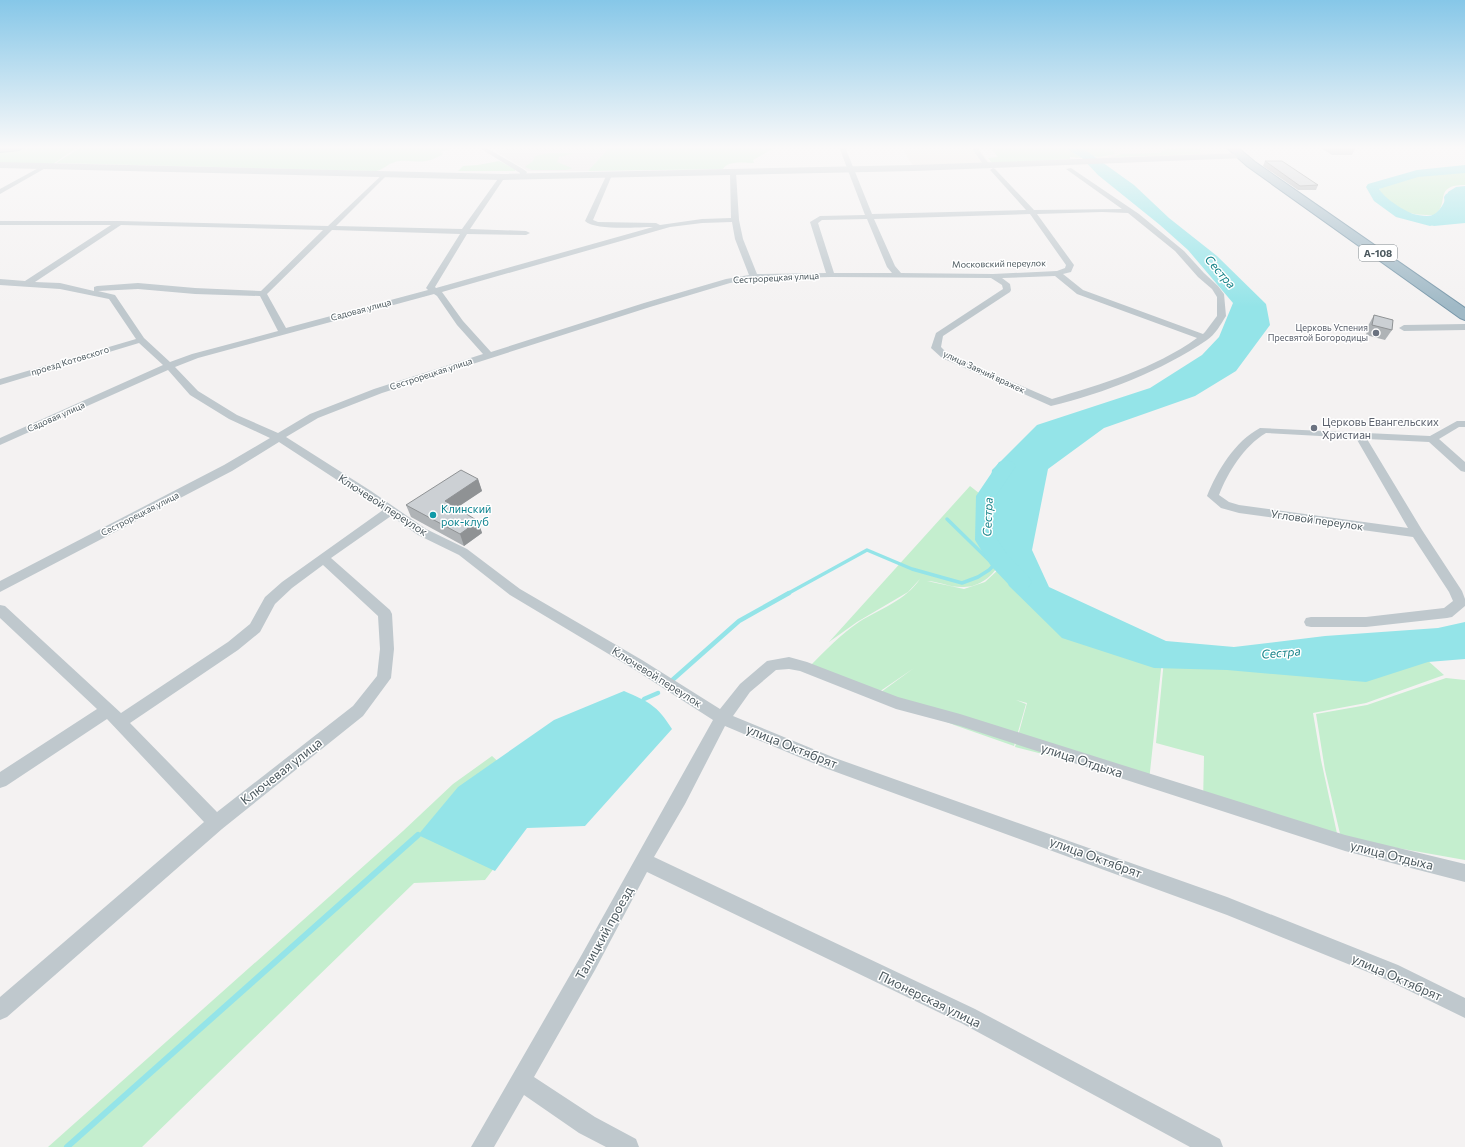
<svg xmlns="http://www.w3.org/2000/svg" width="1465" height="1147" font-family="Commissioner,sans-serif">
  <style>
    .commercial { fill: #eae6e0 }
    .education { fill: #e5e3e4 }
    .green { fill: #c4eece }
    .water { fill: #94e4e8 }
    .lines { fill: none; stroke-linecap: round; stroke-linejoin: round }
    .stream-far2 { stroke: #94e4e8; stroke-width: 3.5 }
    .stream-far1 { stroke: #94e4e8; stroke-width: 4.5 }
    .stream { stroke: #94e4e8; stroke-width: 6 }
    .river { fill: #94e4e8; fill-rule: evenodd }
    .trunk-casing { stroke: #7897a9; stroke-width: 2 }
    .minor { fill: #bfc8cd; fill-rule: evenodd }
    .tertiary { fill: #bfc8cd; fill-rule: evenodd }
    .trunk { fill: #a0b9c6; fill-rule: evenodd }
    .wall { fill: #afb3b6 }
    .shaded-wall { fill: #8f9294 }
    .building { fill: #ccd0d4; stroke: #8f9294 }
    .worship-dot { fill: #6b7280; stroke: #fff; stroke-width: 1.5 }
    .culture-dot { fill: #0f9aa8; stroke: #fff; stroke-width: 1.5 }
    .labels { text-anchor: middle; stroke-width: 3; stroke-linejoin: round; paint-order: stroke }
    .far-street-label { font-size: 9px; fill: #4b585e; stroke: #fff }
    .far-worship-label { font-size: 9px; fill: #5b616d; stroke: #fff; text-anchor: end }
    .shield { fill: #fff; stroke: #818a8e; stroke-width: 1 }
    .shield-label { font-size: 10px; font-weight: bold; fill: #4b585e }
    .worship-label { font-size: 11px; fill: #5b616d; stroke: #fff; text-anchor: start }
    .street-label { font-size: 11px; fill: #4b585e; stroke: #fff }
    .culture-label { font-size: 11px; fill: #0d838f; stroke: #fff; text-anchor: start }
    .water-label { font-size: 12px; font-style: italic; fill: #158388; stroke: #fff }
    .near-street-label { font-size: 13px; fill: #4b585e; stroke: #fff }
  </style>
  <rect width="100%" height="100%" fill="#f4f2f2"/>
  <g class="commercial">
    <path d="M 911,147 L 978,147 L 991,165 L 914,168 L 904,151 L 912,150 Z"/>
    <path d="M 1107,147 L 1222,147 L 1232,154 L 1099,161 L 1093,157 L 1104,157 L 1116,154 Z"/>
  </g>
  <path class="education" d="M 512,147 L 592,147 L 607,150 L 588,171 L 528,171 L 495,151 Z"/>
  <g class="green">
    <path d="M 41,147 L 78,147 L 53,164 L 0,163 L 0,152 Z"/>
    <path d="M 81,147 L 420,147 L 423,148 L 451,147 L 451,149 L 440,152 L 443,154 C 438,157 432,160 426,161 C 416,163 405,159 395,162 C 387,164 383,170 376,171 L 56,163 Z"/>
    <path d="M 592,147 L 776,147 L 753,160 L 754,163 C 745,163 728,160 723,169 L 588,171 L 607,150 Z"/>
    <path d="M 983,147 L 1063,147 L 1082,158 L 1070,157 L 1070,159 L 992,163 L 988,158 L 998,157 L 992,149 Z"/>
    <path d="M 1081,147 L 1107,147 L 1116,154 C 1096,157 1098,161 1081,147 Z"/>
    <path d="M 1177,147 L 1200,149 L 1200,154 L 1114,157 L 1121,154 L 1160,153 L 1166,149 L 1179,149 Z"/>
    <path d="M 548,153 L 572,153 L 572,154 L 559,157 L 557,162 L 572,168 L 571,169 L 566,170 L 532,170 L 525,167 L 533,161 L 535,156 Z"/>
    <path d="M 499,161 L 515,169 L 515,171 L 458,171 L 463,166 L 478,165 Z"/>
    <path d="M 1465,172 L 1465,185 C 1432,185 1451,204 1434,215 C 1416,216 1385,211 1379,190 C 1388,175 1447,173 1465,172 Z"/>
    <path d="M 970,486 L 984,497 L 985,541 L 1000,562 C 994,576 979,587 964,587 C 951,588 938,581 927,581 L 964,589 L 985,582 L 999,569 L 1055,630 L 1162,660 L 1149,781 L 1015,747 L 1027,703 L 1016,700 L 1026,704 L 1014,746 L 957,726 L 877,695 L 914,668 L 876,694 L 810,666 C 826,650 841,634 859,622 C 880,609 906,600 920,579 L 908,592 L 857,622 L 829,642 Z"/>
    <path d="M 1418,652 L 1444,675 L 1366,703 L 1313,713 L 1321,760 L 1338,838 L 1203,804 L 1204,756 L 1156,743 L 1164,660 Z"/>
    <path d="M 1446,678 L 1465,680 L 1465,860 L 1341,838 L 1325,770 L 1316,714 L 1367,705 Z"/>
    <path d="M 492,756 L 555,813 L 533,817 L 485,880 L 414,883 L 142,1147 L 48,1147 L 403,831 L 453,784 Z"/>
  </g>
  <g class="water">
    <path d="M 1063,147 L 1081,147 L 1134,185 L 1169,218 L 1217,256 L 1266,304 L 1270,325 L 1236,371 L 1195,396 L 1104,428 L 1048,469 L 1032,550 L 1049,587 L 1166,641 L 1234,647 L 1325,636 L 1438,628 L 1465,622 L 1465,659 L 1428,662 L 1366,682 L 1227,670 L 1154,668 L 1062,638 L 1009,586 L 985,530 L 992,470 L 1037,425 L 1150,388 L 1202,355 L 1219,337 L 1233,303 L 1188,250 L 1160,225 L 1098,175 L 1082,158 Z"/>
    <path d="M 1465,186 L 1465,223 L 1434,226 L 1406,217 L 1405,216 C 1412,212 1419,216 1427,216 C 1439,216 1445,202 1448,192 L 1456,187 Z"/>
    <path d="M 624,691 C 649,702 657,705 672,729 L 585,826 L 527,828 L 495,871 L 418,835 L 458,787 L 554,720 Z"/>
  </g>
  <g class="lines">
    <g class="stream-far2">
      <path d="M 947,519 L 994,565"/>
      <path d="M 787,594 L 867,550 L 912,569 L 962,583 L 978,577 L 989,570 L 999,560"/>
    </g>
    <g class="stream-far1">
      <path d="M 669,683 L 739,621 L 789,593"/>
      <path d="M 644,699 L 658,693"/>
      <path d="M 417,836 L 418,835"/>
    </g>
    <path class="stream" d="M 67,1147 L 418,835"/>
    <g class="river">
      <path d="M 1465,165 L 1465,173 L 1418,177 L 1379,189 C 1386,201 1416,219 1431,218 C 1436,217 1441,214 1446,213 L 1444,197 L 1446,194 L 1465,187 L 1465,195 L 1457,199 L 1459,209 L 1457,218 L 1430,226 L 1396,217 L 1374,201 L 1366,187 L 1368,184 L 1417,170 Z"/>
      <path d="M 1006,460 L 1013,462 L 1016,466 L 996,496 L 997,539 L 1007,554 L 1028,576 L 1032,582 L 1028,588 L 1020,590 L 1012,588 L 991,566 L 975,540 L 976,496 L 999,462 Z"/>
    </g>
    <defs>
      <g id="trunk">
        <path d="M 0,147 L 24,147 L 19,150 L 0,152 Z"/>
        <path d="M 1226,147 L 1237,147 L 1255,162 L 1465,308 L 1465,320 L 1460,318 L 1247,166 Z"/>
      </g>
    </defs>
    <use href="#trunk" class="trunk-casing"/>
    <g class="minor">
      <path d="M 478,147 L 485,147 L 523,169 L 527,172 L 525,176 L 520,177 L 520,173 Z"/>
      <path d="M 839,147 L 845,147 L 872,214 L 1026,210 L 991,171 L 990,170 L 993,168 L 995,169 L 1034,210 L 1122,209 L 1066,169 L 1071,168 L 1139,214 L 1184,251 L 1204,273 L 1218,286 L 1224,294 L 1226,316 C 1221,324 1215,335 1207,340 C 1161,371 1105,393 1051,406 L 942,358 L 931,348 L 936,333 L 1003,289 L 1002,285 L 991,278 L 831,277 L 754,279 L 730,283 L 650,307 L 382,393 L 318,418 L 286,437 L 371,491 L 426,529 L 467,549 L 520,589 L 642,660 L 720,709 L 740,684 L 767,661 L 789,657 L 807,662 L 898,697 L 960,714 L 1345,835 L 1465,864 L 1465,882 L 1345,851 L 960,726 L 896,709 L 800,671 L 789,669 L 776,670 L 750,692 L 733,716 L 835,758 L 1227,897 L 1398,965 L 1465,998 L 1465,1018 L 1385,979 L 1227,915 L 825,768 L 725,726 L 685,804 L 654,857 L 975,1009 L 1220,1139 L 1223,1147 L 1190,1147 L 961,1023 L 647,872 L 595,970 L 534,1077 L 595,1117 L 636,1139 L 639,1147 L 606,1147 L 579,1133 L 524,1095 L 494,1147 L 471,1147 L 581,956 L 713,720 L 632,668 L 510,595 L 459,555 L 418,535 L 391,516 L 331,558 L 390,610 L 392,614 L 394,649 L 391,678 L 363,716 L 222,829 L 7,1017 L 0,1020 L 0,997 L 204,822 L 107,719 L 6,786 L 0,788 L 0,772 L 97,709 L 0,618 L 0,605 L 5,606 L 121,713 L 228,642 L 250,624 L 265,597 L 282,582 L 383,510 L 279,442 L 232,471 L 0,592 L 0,581 L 224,465 L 270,438 L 229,419 L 190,395 L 168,370 L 0,445 L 0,438 L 163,365 L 139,343 L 0,385 L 0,379 L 136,339 L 109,299 L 60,289 L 0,285 L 0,279 L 25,281 L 111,225 L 0,225 L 0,221 L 119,221 L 328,226 L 384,173 L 387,175 L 336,226 L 462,229 L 500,176 L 504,176 L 505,177 L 470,229 L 526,231 L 530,233 L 526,235 L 467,234 L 435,287 L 436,288 L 653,227 C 637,227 596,231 585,221 L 607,174 L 612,175 L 593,220 L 598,222 L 656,223 L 660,225 L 702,219 L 731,218 L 730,173 L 733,171 L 736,173 L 739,220 L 743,239 L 757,274 L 826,273 L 810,222 L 820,216 L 865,215 ZM 1102,212 L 1128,213 L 1175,251 L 1198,277 L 1212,289 L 1217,297 L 1217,316 L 1205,332 L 1203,334 L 1083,290 L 1063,274 L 1071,272 L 1074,265 L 1037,214 ZM 1030,214 L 1066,265 L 1065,268 L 1057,271 L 993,274 L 901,273 L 895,266 L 874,219 ZM 867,219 L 887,267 L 892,273 L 834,273 L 818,223 L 822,220 ZM 732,222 L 735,239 L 749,275 L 726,279 L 644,303 L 491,352 L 463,321 L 442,292 L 670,227 L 702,223 ZM 121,225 L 323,230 L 261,291 L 195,288 L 138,283 L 97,286 L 94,287 L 94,291 L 60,283 L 35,282 ZM 332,230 L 460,234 L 426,288 L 428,290 L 286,328 L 267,294 ZM 1055,276 L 1077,294 L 1197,338 C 1154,369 1102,384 1052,399 L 948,354 L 941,347 L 943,336 L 1010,292 L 1011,290 L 1010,284 L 1002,278 ZM 138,289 L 195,294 L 260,296 L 278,331 L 192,354 L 170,362 L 144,338 L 115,295 L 98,291 ZM 434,294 L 437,296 L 457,325 L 483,354 L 374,389 L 310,414 L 278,433 L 237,415 L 198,391 L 175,367 L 198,358 ZM 323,565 L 378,616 L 380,649 L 377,676 L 353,706 L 217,812 L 130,723 L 238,650 L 260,632 L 275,604 L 292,588 Z"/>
      <path d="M 973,147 L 979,147 L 979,150 L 990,166 L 989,167 L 985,167 L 973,150 Z"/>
      <path d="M 44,165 L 49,166 L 0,194 L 0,189 Z"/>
      <path d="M 1465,324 L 1465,330 L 1404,331 L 1399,328 L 1404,325 Z"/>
      <path d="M 1457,421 L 1465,421 L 1465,427 L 1459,427 L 1439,439 L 1465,462 L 1465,472 L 1461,471 L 1429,442 L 1367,439 L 1422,530 L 1462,591 L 1465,599 L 1465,606 L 1452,617 L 1447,618 L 1366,627 L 1311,627 L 1306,626 L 1304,622 L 1306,618 L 1311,617 L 1366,617 L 1444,608 L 1453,601 L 1449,592 L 1413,537 L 1239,513 L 1221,508 L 1207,496 C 1217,471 1235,441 1260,428 L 1430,436 ZM 1266,433 L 1356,438 L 1408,528 L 1239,505 L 1229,502 L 1219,495 C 1228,472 1244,446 1266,433 Z"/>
    </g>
    <path class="tertiary" d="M 1243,153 L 1247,156 L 1246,158 L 914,171 L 502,180 L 0,168 L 0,162 L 502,174 L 914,165 Z"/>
    <use href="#trunk" class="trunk"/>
  </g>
  <g class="wall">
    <path d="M 1319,147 L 1356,147 L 1352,155 L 1332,155 Z"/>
    <path d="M 1265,161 L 1318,185 L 1316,190 L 1298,190 L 1263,166 Z"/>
    <path d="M 1374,315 L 1392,330 L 1385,340 L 1366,335 L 1368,326 Z"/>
    <path d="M 478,479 L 482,491 L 456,508 L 478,521 L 482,533 L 464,546 L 411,517 L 406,505 Z"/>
  </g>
  <g class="shaded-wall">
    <path d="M 478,479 L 482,491 L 449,513 L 445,501 Z"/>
    <path d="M 478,521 L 482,533 L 464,546 L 460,534 Z"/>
  </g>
  <g class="building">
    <path d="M 1265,161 L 1282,161 L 1318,185 L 1300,186 Z"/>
    <path d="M 1374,315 L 1393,320 L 1392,330 L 1372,325 Z"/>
    <path d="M 461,470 L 478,479 L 445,501 L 478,521 L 460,534 L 406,505 Z"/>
  </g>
  <linearGradient id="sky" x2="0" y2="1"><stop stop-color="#86c7e8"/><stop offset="0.48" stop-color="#faf9f9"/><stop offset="1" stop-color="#faf9f9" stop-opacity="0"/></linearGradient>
  <rect width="1465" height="307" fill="url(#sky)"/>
  <g class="worship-dot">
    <circle cx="1376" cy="333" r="4"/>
    <circle cx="1314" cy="428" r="4"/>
  </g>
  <circle class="culture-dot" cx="433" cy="515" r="4"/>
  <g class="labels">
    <g class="far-street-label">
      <text transform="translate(999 264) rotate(-1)" y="3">Московский переулок</text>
      <text transform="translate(776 278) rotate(-3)" y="3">Сестрорецкая улица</text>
      <text transform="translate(361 310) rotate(-15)" y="3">Садовая улица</text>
      <text transform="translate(70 361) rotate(-17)" y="3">проезд Котовского</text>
      <text transform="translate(984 372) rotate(25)" y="3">улица Заячий вражек</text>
      <text transform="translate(431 374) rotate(-18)" y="3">Сестрорецкая улица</text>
      <text transform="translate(56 417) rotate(-24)" y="3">Садовая улица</text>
      <text transform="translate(140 514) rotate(-27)" y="3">Сестрорецкая улица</text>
    </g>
    <g class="far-worship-label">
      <text x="1368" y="331">Церковь Успения<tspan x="1368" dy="10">Пресвятой Богородицы</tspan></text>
    </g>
    <rect class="shield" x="1359" y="245" width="38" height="16" rx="3"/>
    <g class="shield-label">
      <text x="1378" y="257">А-108</text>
    </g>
    <g class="worship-label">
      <text x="1322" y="426">Церковь Евангельских<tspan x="1322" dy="13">Христиан</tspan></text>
    </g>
    <g class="street-label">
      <text transform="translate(383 505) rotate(33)" y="4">Ключевой переулок</text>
      <text transform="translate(1317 520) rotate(8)" y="4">Угловой переулок</text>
      <text transform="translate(657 677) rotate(32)" y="4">Ключевой переулок</text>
    </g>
    <g class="culture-label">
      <text x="441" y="513">Клинский<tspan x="441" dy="13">рок-клуб</tspan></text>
    </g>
    <g class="water-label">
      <text transform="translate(1220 272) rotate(49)" y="4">Сестра</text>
      <text transform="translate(988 517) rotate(-88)" y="4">Сестра</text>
      <text transform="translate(1281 653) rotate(-5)" y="4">Сестра</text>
    </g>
    <g class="near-street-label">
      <text transform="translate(792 746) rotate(22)" y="5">улица Октябрят</text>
      <text transform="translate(1082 760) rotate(18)" y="5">улица Отдыха</text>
      <text transform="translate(281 771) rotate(-38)" y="5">Ключевая улица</text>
      <text transform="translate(1392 855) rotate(14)" y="5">улица Отдыха</text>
      <text transform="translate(1096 857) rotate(20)" y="5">улица Октябрят</text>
      <text transform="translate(604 933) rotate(-61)" y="5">Талицкий проезд</text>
      <text transform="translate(1397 977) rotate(24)" y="5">улица Октябрят</text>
      <text transform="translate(930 999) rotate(26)" y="5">Пионерская улица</text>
    </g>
  </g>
</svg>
